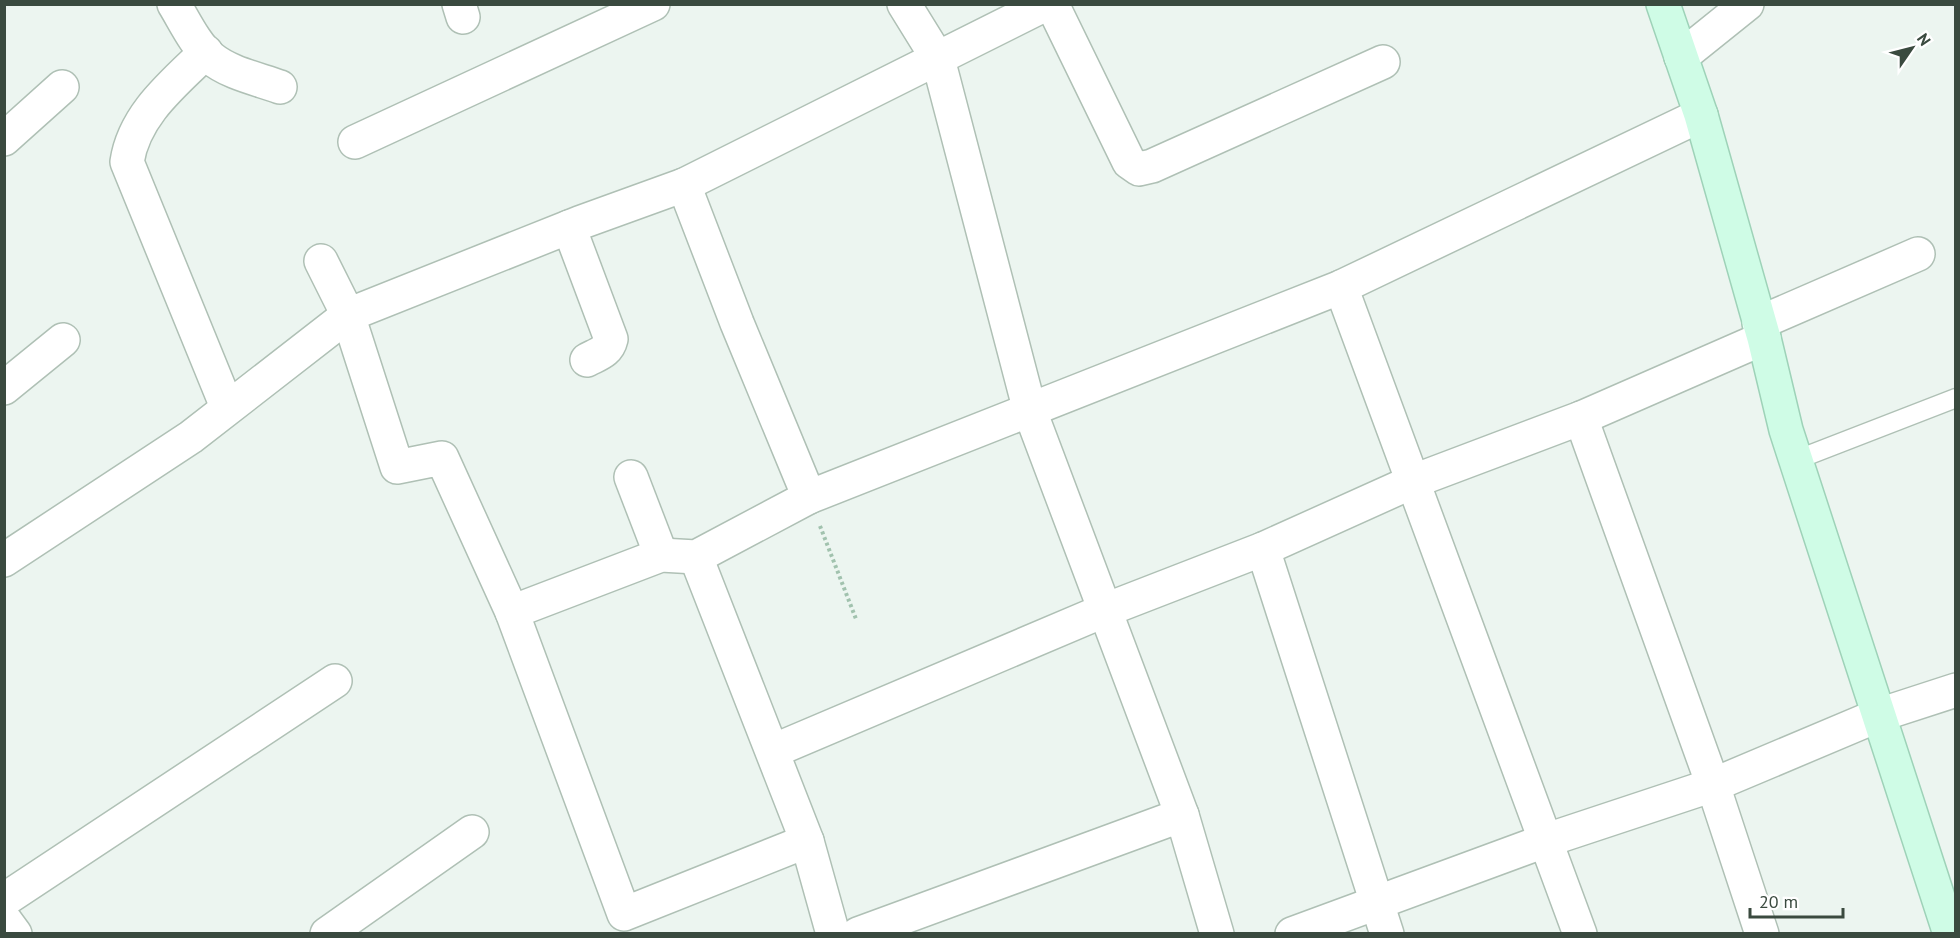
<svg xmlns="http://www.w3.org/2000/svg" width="1960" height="938" font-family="'PT Sans',sans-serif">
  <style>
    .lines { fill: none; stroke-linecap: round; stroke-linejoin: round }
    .lane-casing { stroke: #afc0b5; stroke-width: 21 }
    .street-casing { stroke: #afc0b5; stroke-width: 36 }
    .secondary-casing { stroke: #9ed2b8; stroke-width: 36 }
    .path { stroke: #a1c2ae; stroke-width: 4; stroke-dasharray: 3 3; stroke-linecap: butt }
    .lane { stroke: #fff; stroke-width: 18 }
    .street { stroke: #fff; stroke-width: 33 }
    .secondary { stroke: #cffce6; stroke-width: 33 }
  </style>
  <rect width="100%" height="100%" fill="#ecf5f0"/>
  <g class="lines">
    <defs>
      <path id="lane" d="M 1796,460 L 1956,398"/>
      <g id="street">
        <path d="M 174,4 C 185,22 195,44 211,58 C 229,73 258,79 280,87"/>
        <path d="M 459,4 L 463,17"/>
        <path d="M 904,4 L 938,59 L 1030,411 L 1182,815 L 1217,934"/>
        <path d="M 1052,4 L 1129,162 L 1139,169 L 1152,166 L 1383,62"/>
        <path d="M 206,52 C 173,84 134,115 127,162 L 227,407"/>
        <path d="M 1681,57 L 1747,4"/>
        <path d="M 4,139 L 62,87"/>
        <path d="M 355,142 L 653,4"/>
        <path d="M 684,185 L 737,323 L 809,497"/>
        <path d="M 569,227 L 611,339 C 608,352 598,354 587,360"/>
        <path d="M 321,261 L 348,315 L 397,467 L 442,458 L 512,612 L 624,914 L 807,841 L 833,934"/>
        <path d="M 1341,287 L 1580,934"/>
        <path d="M 1759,323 L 1918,254"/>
        <path d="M 4,388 L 63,340"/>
        <path d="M 1581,418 L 1713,785 L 1762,934"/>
        <path d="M 631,477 L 661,555"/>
        <path d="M 1263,549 L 1387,934"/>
        <path d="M 696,557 L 807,841"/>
        <path d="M 4,560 L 191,437 L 348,315 L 579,223 L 684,185 L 1046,4"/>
        <path d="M 512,612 L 661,555 L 696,557 L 809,497 L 1341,287 L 1701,115"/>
        <path d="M 773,751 L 1103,611 L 1263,549 L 1414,481 L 1581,418 L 1764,338"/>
        <path d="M 4,900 L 335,681"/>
        <path d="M 4,919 L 15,934"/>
        <path d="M 327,934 L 472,832"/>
        <path d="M 858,934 L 1182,815"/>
        <path d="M 1292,934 L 1547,840 L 1713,785 L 1879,715 L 1956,690"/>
      </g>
      <path id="secondary" d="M 1663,4 L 1701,115 L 1764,338 L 1786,430 L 1950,934"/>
    </defs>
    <use href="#lane" class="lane-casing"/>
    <use href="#street" class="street-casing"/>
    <use href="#secondary" class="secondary-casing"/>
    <path class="path" d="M 820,526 L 856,619"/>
    <use href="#lane" class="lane"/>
    <use href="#street" class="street"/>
    <use href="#secondary" class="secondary"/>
  </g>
  <rect width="1960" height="938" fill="none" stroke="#3a4a3f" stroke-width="12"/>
  <g transform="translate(1912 48) rotate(55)" stroke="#ffffff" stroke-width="4.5" paint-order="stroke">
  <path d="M0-4.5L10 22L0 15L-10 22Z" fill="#3a4a3f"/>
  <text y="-9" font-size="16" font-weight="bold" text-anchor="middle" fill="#3a4a3f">N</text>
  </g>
  <path d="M1750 908v9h93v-9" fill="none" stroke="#3a4a3f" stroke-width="3"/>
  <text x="1759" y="908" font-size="18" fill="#3a4a3f" stroke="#ffffff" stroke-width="4.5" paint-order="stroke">20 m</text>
</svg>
